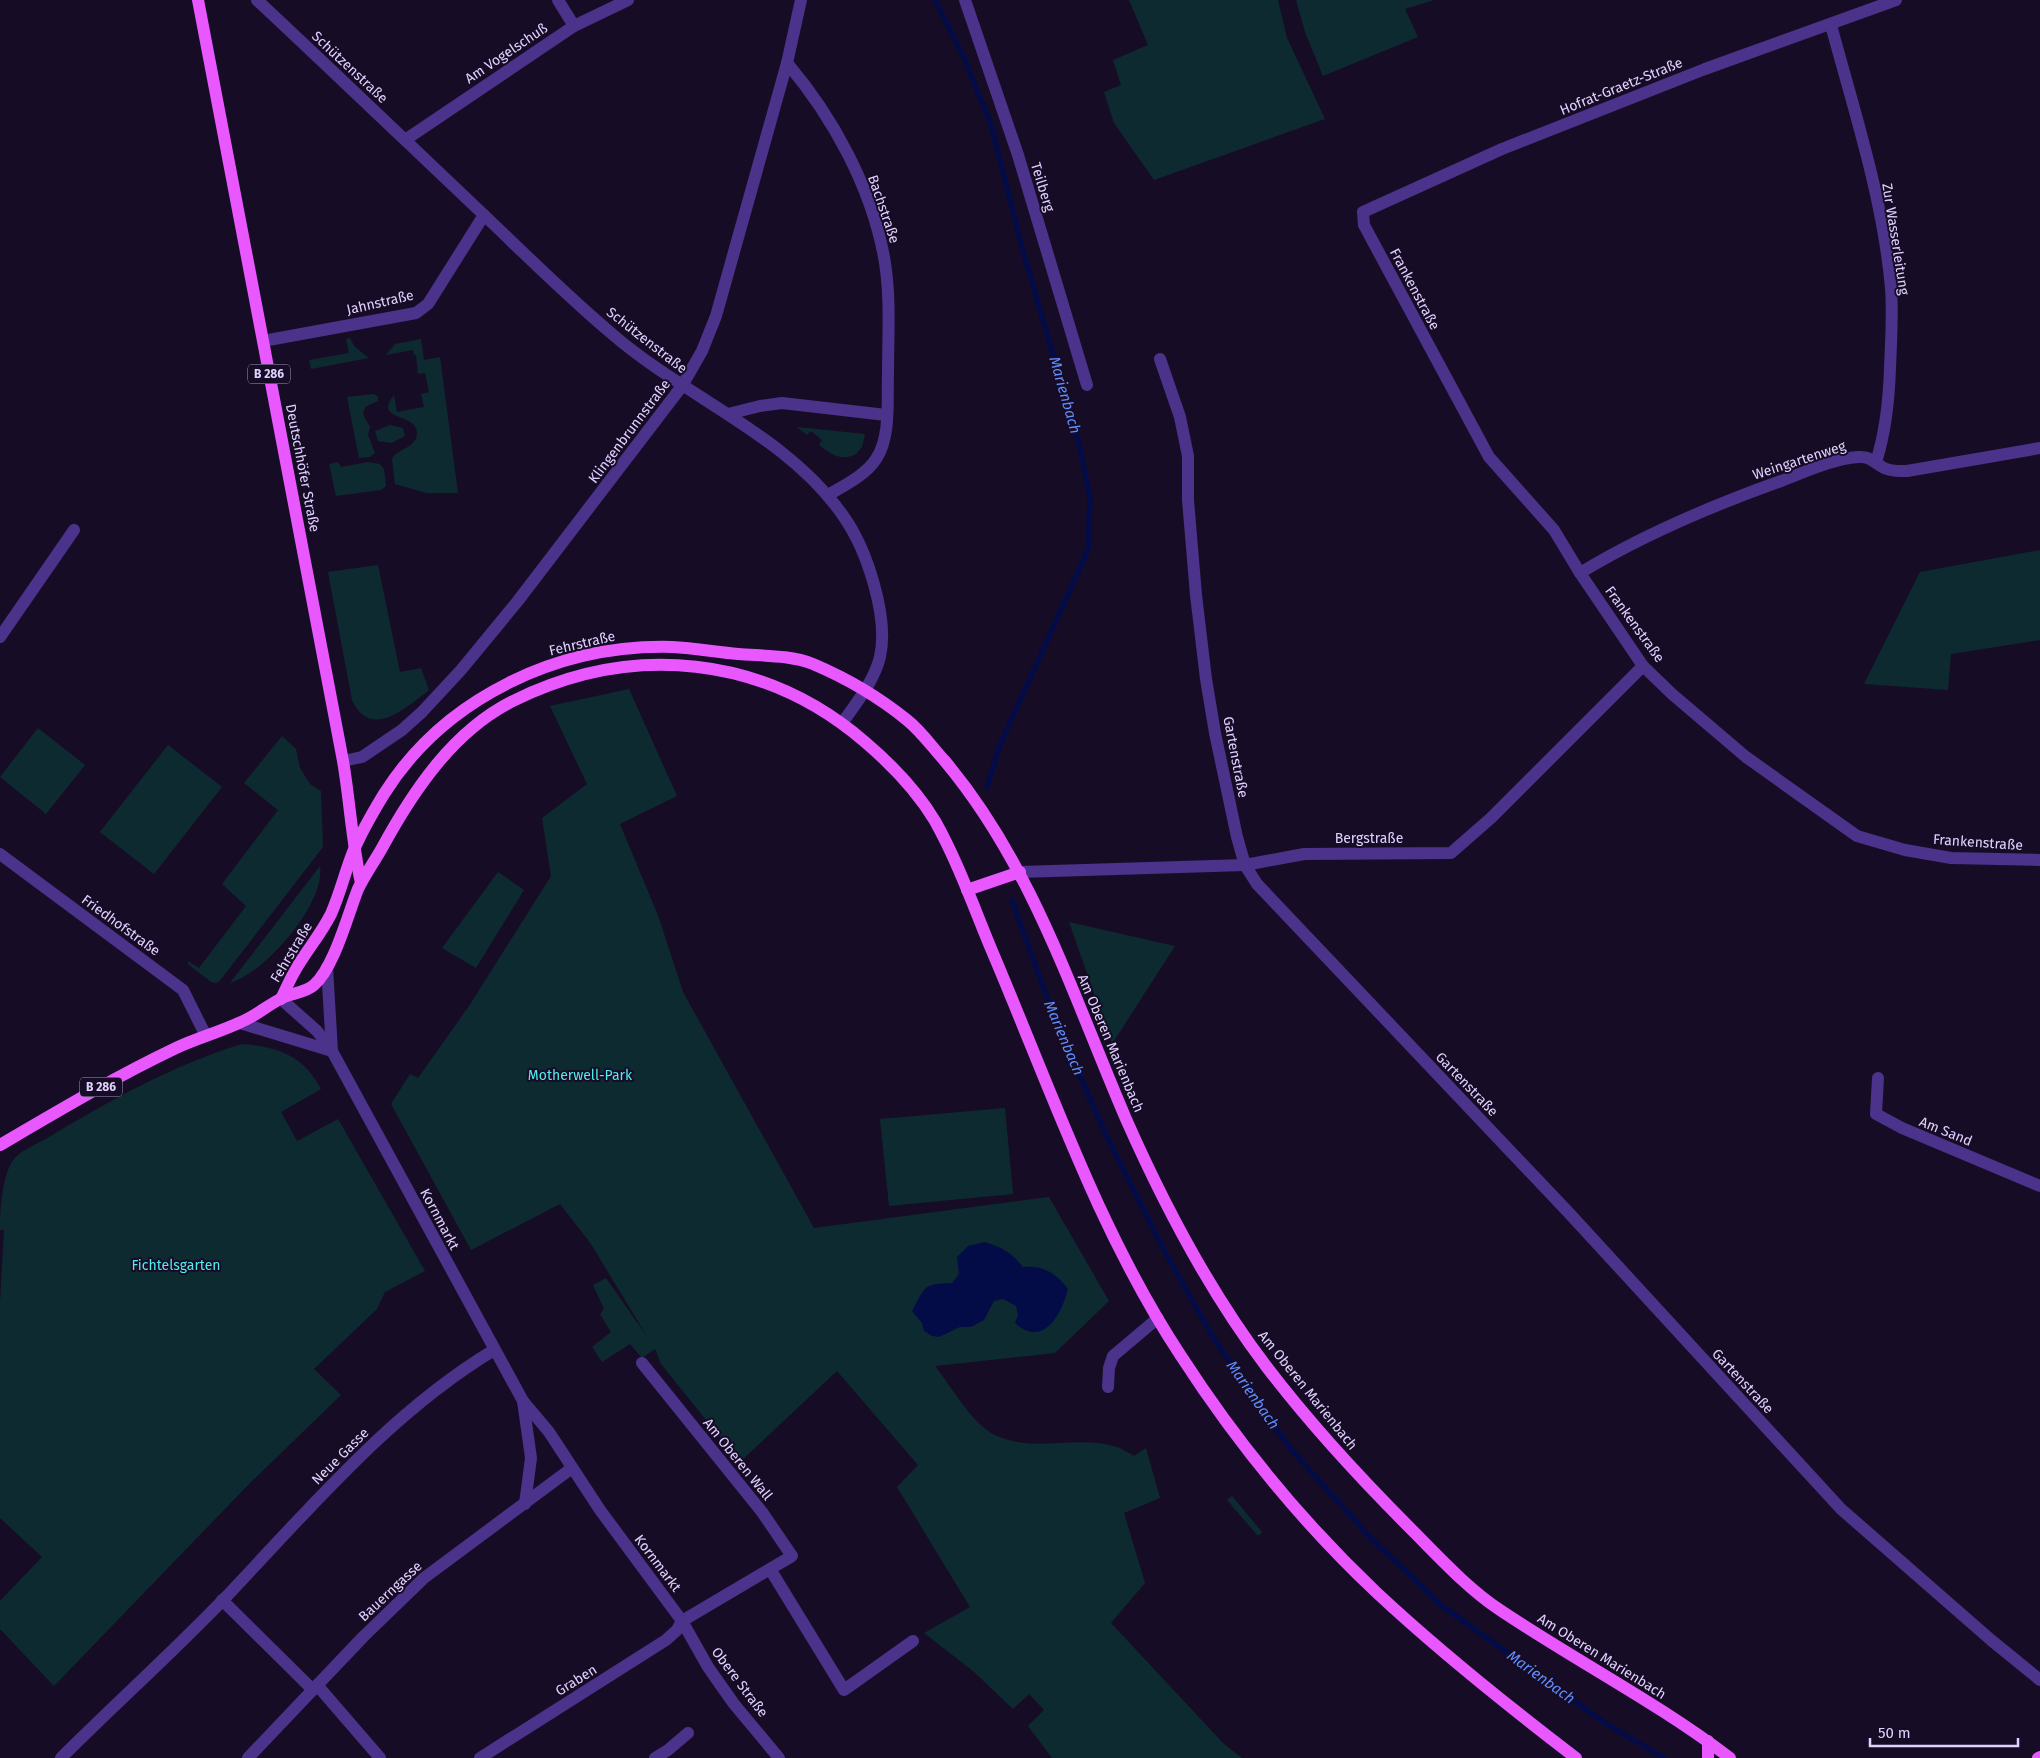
<svg xmlns="http://www.w3.org/2000/svg" width="2040" height="1758" font-family="'Fira Sans',sans-serif">
  <style>
    .green { fill: #0e2a31 }
    .water { fill: #040c47 }
    .lines { fill: none; stroke-linecap: round; stroke-linejoin: round }
    .stream { stroke: #040c47; stroke-width: 5.5 }
    .minor { stroke: #4b328a; stroke-width: 12 }
    .major { stroke: #e958ff; stroke-width: 12 }
    .labels { text-anchor: middle; stroke-width: 4; stroke-linejoin: round; paint-order: stroke }
    .shield { fill: #170c26; stroke: #a496be; stroke-width: 1 }
    .shield-label { font-size: 12px; font-weight: bold; fill: #e1d1ff }
    .street-label { font-size: 14px; fill: #e1d1ff; stroke: #170c26 }
    .park-label { font-size: 14px; fill: #4fedeb; stroke: #170c26 }
    .water-label { font-size: 15px; font-style: italic; fill: #5f8eff; stroke: #170c26 }
  </style>
  <rect width="100%" height="100%" fill="#170c26"/>
  <g class="green">
    <path d="M 1129,0 L 1278,0 L 1287,38 L 1325,119 L 1154,180 L 1114,123 L 1104,92 L 1121,85 L 1113,60 L 1148,45 Z"/>
    <path d="M 1296,0 L 1434,0 L 1405,9 L 1418,37 L 1323,76 L 1305,32 Z"/>
    <path d="M 350,338 L 354,346 L 369,358 L 311,369 L 309,360 L 349,353 L 346,339 Z"/>
    <path d="M 421,339 L 424,360 L 440,357 L 458,493 L 427,493 L 395,484 L 392,459 C 398,448 416,448 417,434 C 419,412 372,422 394,395 L 397,412 L 424,407 L 421,394 L 429,392 L 425,373 L 418,374 L 416,355 L 414,355 L 413,350 L 386,355 L 395,344 Z"/>
    <path d="M 373,394 L 378,396 L 378,401 L 365,407 L 363,414 L 370,427 L 368,435 L 375,453 L 370,457 L 359,458 L 347,397 Z"/>
    <path d="M 390,425 L 403,428 L 405,436 L 391,443 L 378,441 L 375,431 Z"/>
    <path d="M 797,427 L 865,434 L 862,447 L 856,454 C 841,462 831,454 819,445 L 822,440 L 811,431 L 807,435 Z"/>
    <path d="M 338,462 L 341,467 L 368,462 L 380,464 L 384,469 L 386,486 L 381,490 L 336,496 L 329,464 Z"/>
    <path d="M 2040,550 L 2040,640 L 1951,654 L 1948,690 L 1864,684 L 1920,572 Z"/>
    <path d="M 378,565 L 400,672 L 421,668 L 429,690 C 407,707 371,741 352,700 L 328,572 Z"/>
    <path d="M 629,689 L 677,796 L 620,824 L 659,918 L 683,992 L 814,1228 L 1049,1197 L 1109,1301 L 1055,1353 L 935,1366 C 951,1386 972,1424 995,1435 C 1034,1454 1077,1434 1117,1447 C 1123,1449 1128,1453 1134,1456 L 1146,1448 L 1160,1498 L 1124,1513 L 1145,1583 L 1111,1623 L 1224,1744 L 1242,1758 L 1052,1758 L 1028,1726 L 1044,1710 L 1029,1694 L 1013,1709 L 973,1671 L 924,1633 L 970,1607 L 897,1487 L 918,1465 L 837,1371 L 740,1462 L 661,1364 L 655,1349 L 642,1358 L 630,1344 L 602,1362 L 592,1347 L 611,1332 L 600,1314 L 604,1309 L 593,1285 L 606,1278 L 648,1338 L 591,1244 L 560,1204 L 471,1250 L 391,1104 L 410,1074 L 418,1078 L 469,1006 L 551,876 L 542,818 L 587,784 L 550,706 Z"/>
    <path d="M 38,728 L 85,765 L 46,814 L 0,777 Z"/>
    <path d="M 282,736 L 296,749 L 300,768 L 310,784 L 321,791 L 323,847 L 222,978 L 217,983 L 211,982 L 188,964 L 188,961 L 199,968 L 246,906 L 222,884 L 278,810 L 244,783 Z"/>
    <path d="M 168,745 L 222,787 L 154,874 L 100,832 Z"/>
    <path d="M 320,866 C 326,903 265,973 230,983 Z"/>
    <path d="M 498,872 L 524,890 L 476,968 L 442,948 Z"/>
    <path d="M 1069,922 L 1175,946 L 1112,1044 Z"/>
    <path d="M 242,1044 C 278,1047 303,1055 321,1089 L 281,1112 L 297,1141 L 338,1119 L 425,1271 L 385,1292 L 377,1309 L 314,1369 L 341,1395 L 250,1483 L 54,1686 L 0,1629 L 0,1601 L 42,1557 L 0,1518 L 0,1303 L 4,1230 L 0,1230 C 0,1211 2,1174 14,1159 C 21,1150 39,1143 49,1137 C 111,1100 173,1065 242,1044 Z"/>
    <path d="M 1005,1108 L 1013,1194 L 889,1206 L 880,1119 Z"/>
    <path d="M 1232,1496 L 1262,1532 L 1258,1536 L 1227,1500 Z"/>
  </g>
  <path class="water" d="M 985,1242 C 1002,1247 1012,1253 1023,1267 C 1043,1265 1056,1273 1068,1289 C 1062,1313 1044,1349 1015,1323 L 1018,1315 L 1016,1306 L 1003,1299 L 994,1301 L 984,1320 L 971,1327 L 960,1327 L 939,1337 L 932,1336 L 924,1331 L 922,1323 L 912,1311 C 926,1286 922,1284 952,1283 L 959,1274 L 957,1257 L 968,1246 Z"/>
  <g class="lines">
    <g class="stream">
      <path d="M 935,0 L 964,58 L 991,125 L 1023,251 L 1079,443 L 1090,498 L 1088,550 L 999,747 L 987,787"/>
      <path d="M 1012,900 L 1056,1023 L 1111,1145 L 1165,1252 L 1214,1339 L 1290,1448 L 1368,1535 L 1441,1605 L 1602,1721 L 1664,1758"/>
    </g>
    <g class="minor">
      <path d="M 257,0 C 333,71 409,144 485,216 C 526,255 567,296 611,333 C 684,397 788,435 844,517 C 867,550 889,617 880,657 C 874,681 857,702 843,722"/>
      <path d="M 558,0 L 574,26"/>
      <path d="M 965,0 L 1018,155 L 1087,385"/>
      <path d="M 1896,0 L 1705,69 L 1502,149 L 1363,212 L 1364,225 L 1489,457 L 1554,530 L 1580,573 L 1643,666 L 1672,694 L 1746,757 L 1857,836 L 1905,850 L 1951,858 L 2040,860"/>
      <path d="M 1831,25 C 1854,111 1883,198 1891,288 C 1893,315 1891,341 1890,368 C 1889,400 1886,431 1876,462"/>
      <path d="M 787,63 C 833,117 871,187 884,257 C 891,295 888,335 888,374 C 887,400 891,437 876,459 C 866,475 843,486 828,495"/>
      <path d="M 405,140 L 574,26 L 628,0"/>
      <path d="M 263,341 L 416,313 L 428,304 L 484,215"/>
      <path d="M 1160,359 L 1180,417 L 1188,456 L 1188,500 L 1196,595 L 1206,679 L 1215,733 L 1237,837 L 1245,865 L 1257,884 L 1569,1213 L 1841,1509 L 1991,1640 L 2040,1680"/>
      <path d="M 728,414 L 760,406 L 782,403 L 886,415"/>
      <path d="M 1580,573 C 1644,534 1711,506 1781,481 C 1805,472 1832,459 1858,457 C 1871,456 1874,463 1884,468 C 1892,472 1899,471 1907,471 L 2040,448"/>
      <path d="M 0,637 L 74,530"/>
      <path d="M 343,761 L 362,757 L 402,730 L 422,712 L 461,670 L 517,602 L 682,386 L 702,351 L 716,316 L 787,63 L 801,0"/>
      <path d="M 0,854 L 183,990 L 206,1036"/>
      <path d="M 1020,872 L 1245,865 L 1304,854 L 1451,853 L 1491,818 L 1643,666"/>
      <path d="M 327,967 L 332,1051"/>
      <path d="M 281,999 L 317,1031 L 332,1051 L 523,1401 L 549,1432 L 600,1510 L 682,1621 L 708,1667 L 734,1704 L 779,1758"/>
      <path d="M 240,1023 L 332,1051"/>
      <path d="M 1878,1078 L 1876,1114 L 1902,1128 L 2040,1186"/>
      <path d="M 642,1363 L 762,1512 L 792,1556 L 682,1621"/>
      <path d="M 1108,1387 L 1109,1368 L 1113,1356 L 1158,1318"/>
      <path d="M 523,1401 L 531,1458 L 525,1504"/>
      <path d="M 770,1569 L 844,1690 L 913,1641"/>
      <path d="M 222,1600 L 313,1690"/>
      <path d="M 317,1685 L 380,1758"/>
      <path d="M 61,1758 C 114,1705 171,1654 223,1600 C 308,1511 388,1414 494,1350"/>
      <path d="M 248,1758 L 363,1637 L 424,1578 L 572,1468"/>
      <path d="M 480,1758 L 666,1640 L 677,1630 L 682,1621"/>
      <path d="M 655,1758 L 668,1750 L 688,1733"/>
    </g>
    <g class="major">
      <path d="M 198,0 L 343,761 C 350,802 352,843 361,883"/>
      <path d="M 967,890 L 1020,872"/>
      <path d="M 281,999 C 286,989 290,979 296,969 C 307,950 321,934 331,914 C 340,894 345,872 353,852 C 361,833 373,812 384,794 C 445,697 559,644 672,647 C 694,648 716,652 738,654 C 763,656 790,655 813,664 C 846,678 880,698 907,720 C 921,731 932,747 944,760 C 1032,864 1073,996 1126,1119 C 1164,1205 1209,1291 1266,1366 C 1310,1424 1360,1478 1411,1529 C 1439,1557 1467,1588 1500,1610 C 1576,1661 1658,1703 1730,1758"/>
      <path d="M 0,1145 C 58,1111 115,1077 176,1048 C 197,1038 220,1032 241,1022 C 256,1016 268,1005 282,998 C 292,993 305,993 314,985 C 334,968 348,914 358,889 C 365,875 374,862 382,848 C 413,791 453,731 513,701 C 632,642 764,655 865,742 C 892,765 917,791 935,821 C 958,862 974,908 992,951 C 1050,1087 1099,1232 1181,1356 C 1236,1441 1303,1523 1376,1592 C 1439,1651 1508,1706 1576,1758"/>
      <path d="M 1708,1741 L 1708,1758"/>
      <path d="M 2038,1758 L 2040,1757"/>
    </g>
  </g>
  <g class="labels">
    <g class="shield">
      <rect x="248" y="364.5" width="42" height="19" rx="4"/>
      <rect x="80" y="1077.5" width="42" height="19" rx="4"/>
    </g>
    <g class="shield-label">
      <text x="269" y="378">B 286</text>
      <text x="101" y="1091">B 286</text>
    </g>
    <g class="street-label">
      <text transform="translate(506 53) rotate(-34)" y="5">Am Vogelschuß</text>
      <text transform="translate(350 67) rotate(43)" y="5">Schützenstraße</text>
      <text transform="translate(1621 86) rotate(-22)" y="5">Hofrat-Graetz-Straße</text>
      <text transform="translate(1043 187) rotate(73)" y="5">Teilberg</text>
      <text transform="translate(884 209) rotate(71)" y="5">Bachstraße</text>
      <text transform="translate(1896 239) rotate(81)" y="5">Zur Wasserleitung</text>
      <text transform="translate(1415 289) rotate(62)" y="5">Frankenstraße</text>
      <text transform="translate(380 302) rotate(-13)" y="5">Jahnstraße</text>
      <text transform="translate(647 340) rotate(38)" y="5">Schützenstraße</text>
      <text transform="translate(629 431) rotate(-53)" y="5">Klingenbrunnstraße</text>
      <text transform="translate(1799 460) rotate(-18)" y="5">Weingartenweg</text>
      <text transform="translate(303 468) rotate(79)" y="5">Deutschhöfer Straße</text>
      <text transform="translate(1635 624) rotate(54)" y="5">Frankenstraße</text>
      <text transform="translate(582 643) rotate(-13)" y="5">Fehrstraße</text>
      <text transform="translate(1236 757) rotate(79)" y="5">Gartenstraße</text>
      <text x="1369" y="843">Bergstraße</text>
      <text transform="translate(1978 842) rotate(4)" y="5">Frankenstraße</text>
      <text transform="translate(121 925) rotate(36)" y="5">Friedhofstraße</text>
      <text transform="translate(291 952) rotate(-59)" y="5">Fehrstraße</text>
      <text transform="translate(1111 1043) rotate(67)" y="5">Am Oberen Marienbach</text>
      <text transform="translate(1467 1084) rotate(46)" y="5">Gartenstraße</text>
      <text transform="translate(1946 1131) rotate(22)" y="5">Am Sand</text>
      <text transform="translate(440 1219) rotate(62)" y="5">Kornmarkt</text>
      <text transform="translate(1743 1381) rotate(47)" y="5">Gartenstraße</text>
      <text transform="translate(1308 1390) rotate(51)" y="5">Am Oberen Marienbach</text>
      <text transform="translate(340 1456) rotate(-45)" y="5">Neue Gasse</text>
      <text transform="translate(738 1459) rotate(51)" y="5">Am Oberen Wall</text>
      <text transform="translate(658 1563) rotate(53)" y="5">Kornmarkt</text>
      <text transform="translate(390 1591) rotate(-43)" y="5">Bauerngasse</text>
      <text transform="translate(1602 1656) rotate(32)" y="5">Am Oberen Marienbach</text>
      <text transform="translate(576 1680) rotate(-32)" y="5">Graben</text>
      <text transform="translate(740 1682) rotate(53)" y="5">Obere Straße</text>
    </g>
    <g class="park-label">
      <text x="580" y="1080">Motherwell-Park</text>
      <text x="176" y="1270">Fichtelsgarten</text>
    </g>
    <g class="water-label">
      <text transform="translate(1065 395) rotate(74)" y="5">Marienbach</text>
      <text transform="translate(1064 1038) rotate(67)" y="5">Marienbach</text>
      <text transform="translate(1253 1395) rotate(55)" y="5">Marienbach</text>
      <text transform="translate(1541 1677) rotate(36)" y="5">Marienbach</text>
    </g>
  </g>
  <path d="M1870 1738v8h148v-8" fill="none" stroke="#e1d1ff" stroke-width="2.5"/>
  <text x="1878" y="1738" font-size="15" fill="#e1d1ff" stroke="#170c26" stroke-width="4" paint-order="stroke">50 m</text>
</svg>
